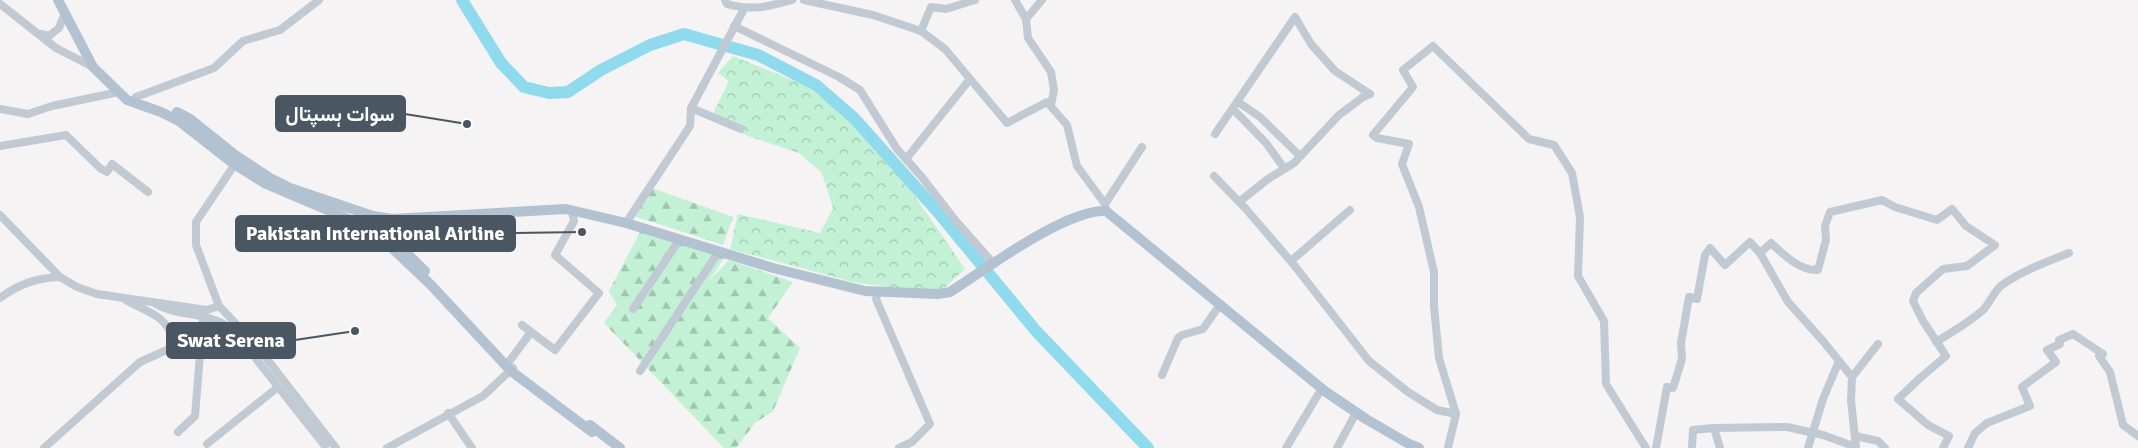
<svg xmlns="http://www.w3.org/2000/svg" width="2138" height="448" font-family="Signika,Vazirmatn,sans-serif">
  <style>
    .forest { fill: url(#forest-firs) }
    .park { fill: url(#park-crowns) }
    .lines { fill: none; stroke-linecap: round; stroke-linejoin: round }
    .river { stroke: #90daee; stroke-width: 12 }
    .minor { stroke: #c1cad2; stroke-width: 8 }
    .major { stroke: #b3c2d1; stroke-width: 10 }
    .leader { fill: none; stroke: #4a5661; stroke-width: 2 }
    .callout-dot { fill: #4a5661; stroke: #fff; stroke-width: 2 }
    .callout { fill: #4a5661; stroke: #4a5661; stroke-width: 2 }
    .callout-label { font-size: 20px; text-anchor: middle; font-weight: bold; fill: #fff }
  </style>
  <defs>
    <pattern id="forest-firs" width="22" height="20" patternUnits="userSpaceOnUse" patternTransform="scale(1.25)"><rect width="22" height="20" fill="#c3f1d5"/><path d="M5 1l3.5 6h-7zM16 11l3.5 6h-7z" fill="#a0c6b0"/></pattern>
    <pattern id="park-crowns" width="20" height="18" patternUnits="userSpaceOnUse" patternTransform="scale(1.25)"><rect width="20" height="18" fill="#c3f1d5"/><path d="M2 6a3 3 0 1 1 6 0M12 15a3 3 0 1 1 6 0" fill="none" stroke="#a0c6b0"/></pattern>
  </defs>
  <rect width="100%" height="100%" fill="#f5f3f3"/>
  <g class="forest">
    <path d="M 652,188 L 733,217 L 723,245 L 634,216 Z"/>
    <path d="M 640,232 L 724,258 L 709,281 L 729,260 L 793,282 L 768,318 L 800,348 L 773,411 L 755,423 L 736,448 L 724,448 L 604,323 L 617,305 L 609,291 Z"/>
  </g>
  <path class="park" d="M 733,56 L 805,85 L 877,141 L 965,269 L 938,294 L 853,282 L 730,249 L 738,214 L 820,233 L 833,208 L 822,173 L 799,153 L 748,136 L 711,118 L 729,81 L 718,73 Z"/>
  <g class="lines">
    <path class="river" d="M 462,0 L 501,63 L 524,87 L 549,93 L 568,92 L 601,70 L 650,45 L 684,34 L 758,55 L 816,85 L 854,118 L 937,211 L 1036,331 L 1148,448"/>
    <g class="minor">
      <path d="M 725,0 L 727,4 C 752,11 767,7 792,0"/>
      <path d="M 804,0 L 873,15 L 921,31 L 945,49 L 1007,123 L 1047,102 L 1067,125 L 1077,166 L 1105,204 L 1106,211"/>
      <path d="M 1015,0 L 1026,19 L 1028,38 L 1051,72 L 1054,90 L 1051,105"/>
      <path d="M 0,4 L 56,48 L 93,67"/>
      <path d="M 1026,19 L 1042,0"/>
      <path d="M 734,26 L 839,77 L 860,90 L 897,149 L 921,176 L 955,220 L 994,264"/>
      <path d="M 921,31 L 931,7 L 946,9 L 975,0"/>
      <path d="M 41,34 L 49,36 L 59,28 L 65,13"/>
      <path d="M 1433,46 L 1403,70 L 1413,87 L 1373,135 L 1377,138 L 1409,144 L 1402,164 L 1419,207 L 1434,272 L 1434,307 L 1439,358 L 1456,414 L 1448,448"/>
      <path d="M 1435,48 L 1529,139 L 1554,145 L 1572,173 L 1580,217 L 1578,276 L 1604,321 L 1606,384 L 1646,448"/>
      <path d="M 136,97 L 214,68 L 243,41 L 280,30 L 319,0"/>
      <path d="M 1238,102 L 1260,117 L 1300,156"/>
      <path d="M 691,108 L 741,129"/>
      <path d="M 0,109 L 28,114 L 52,106 L 119,92"/>
      <path d="M 1233,109 L 1266,143 L 1284,168"/>
      <path d="M 1215,134 L 1295,17 L 1311,44 L 1335,71 L 1370,94"/>
      <path d="M 0,146 L 66,135 L 101,169 L 107,172 L 112,164 L 148,192"/>
      <path d="M 906,159 L 970,79"/>
      <path d="M 237,161 L 196,222 L 196,245 L 219,306 L 256,345 L 336,448"/>
      <path d="M 1214,176 L 1246,209 L 1294,265 L 1369,361 L 1408,392 L 1437,410 L 1456,414"/>
      <path d="M 1239,202 L 1268,179 L 1294,163 L 1339,115 L 1363,97 L 1370,94"/>
      <path d="M 1105,204 L 1142,147"/>
      <path d="M 0,215 L 60,277 L 77,287 L 97,294 L 207,310 L 219,306"/>
      <path d="M 626,223 L 690,126 L 691,108 L 744,9"/>
      <path d="M 1760,253 L 1771,243 C 1784,255 1800,271 1818,270 L 1826,240 L 1825,226 L 1830,212 L 1882,200 L 1895,207 L 1937,220 L 1952,209 L 1966,226 L 1995,245 L 1967,266 L 1943,269 L 1916,293 L 1913,301 L 1923,321 L 1946,356 L 1920,378 L 1898,399 L 1928,425 L 1949,436 L 1943,448"/>
      <path d="M 1291,261 L 1350,210"/>
      <path d="M 878,291 L 876,299 L 930,424 L 912,442 L 899,448"/>
      <path d="M 0,298 C 19,284 36,278 60,277"/>
      <path d="M 156,304 C 176,316 201,312 222,323 C 228,326 233,332 238,336 L 325,446"/>
      <path d="M 633,309 L 680,239"/>
      <path d="M 522,325 L 555,350 L 599,293 L 555,255 L 574,221 L 572,211"/>
      <path d="M 1936,342 C 1952,332 1970,322 1984,309 C 1991,301 1994,291 2002,285 C 2022,271 2046,262 2069,253"/>
      <path d="M 508,363 L 531,332"/>
      <path d="M 640,371 L 719,251"/>
      <path d="M 1162,375 L 1178,338 L 1182,335 L 1203,329 L 1219,306"/>
      <path d="M 1852,377 L 1878,344"/>
      <path d="M 448,413 L 472,448"/>
      <path d="M 1714,428 L 1720,448"/>
      <path d="M 178,432 L 195,416 L 203,317"/>
      <path d="M 1855,436 L 1878,441 L 1885,448"/>
      <path d="M 207,444 L 278,387"/>
      <path d="M 44,448 L 140,362 L 169,349 L 174,340 C 164,313 148,313 126,300"/>
      <path d="M 387,448 L 483,396 L 513,368"/>
      <path d="M 1286,448 L 1322,388"/>
      <path d="M 1337,448 L 1356,413"/>
      <path d="M 1656,448 L 1667,387 L 1673,388 L 1682,359 L 1681,343 L 1689,297 L 1697,299 L 1705,255 L 1710,248 L 1725,265 L 1750,242 L 1760,253 L 1788,302 L 1823,341 L 1852,377 L 1851,400 L 1856,448"/>
      <path d="M 1692,448 L 1693,430 L 1713,428 L 1787,427 L 1823,435 L 1856,447"/>
      <path d="M 1808,448 L 1823,399 L 1839,361"/>
      <path d="M 1968,448 L 1975,433 L 1987,423 L 2030,406 L 2022,387 L 2056,362 L 2047,350 L 2060,344 L 2059,340 L 2073,334 L 2103,354 L 2099,356 L 2110,372 L 2123,425 L 2138,436"/>
    </g>
    <g class="major">
      <path d="M 58,0 L 93,67 L 127,100 L 161,112 L 179,121 L 234,164 L 266,184 L 372,229 L 431,285 L 511,371 L 592,432 L 594,429"/>
      <path d="M 177,112 L 190,119 L 235,155 L 270,178 L 290,188 L 373,216 L 382,229 L 425,271"/>
      <path d="M 373,216 L 392,219 L 566,209 L 626,223 L 773,268 L 865,291 L 938,294 L 950,292 C 986,269 1066,209 1106,211 L 1326,392 L 1366,419 L 1409,444 L 1419,448"/>
      <path d="M 590,425 L 620,448"/>
    </g>
  </g>
  <path class="leader" d="M467 124L405 114M582 232L515 233M355 331L295 340"/>
  <g class="callout-dot">
    <circle cx="467" cy="124" r="5"/>
    <circle cx="582" cy="232" r="5"/>
    <circle cx="355" cy="331" r="5"/>
  </g>
  <g class="callout">
    <rect x="276" y="96" width="129" height="35" rx="5"/>
    <rect x="236" y="216" width="279" height="35" rx="5"/>
    <rect x="167" y="323" width="128" height="35" rx="5"/>
  </g>
  <g class="callout-label">
    <text x="340" y="121">سوات ہسپتال</text>
    <text x="375" y="240">Pakistan International Airline</text>
    <text x="231" y="347">Swat Serena</text>
  </g>
</svg>
